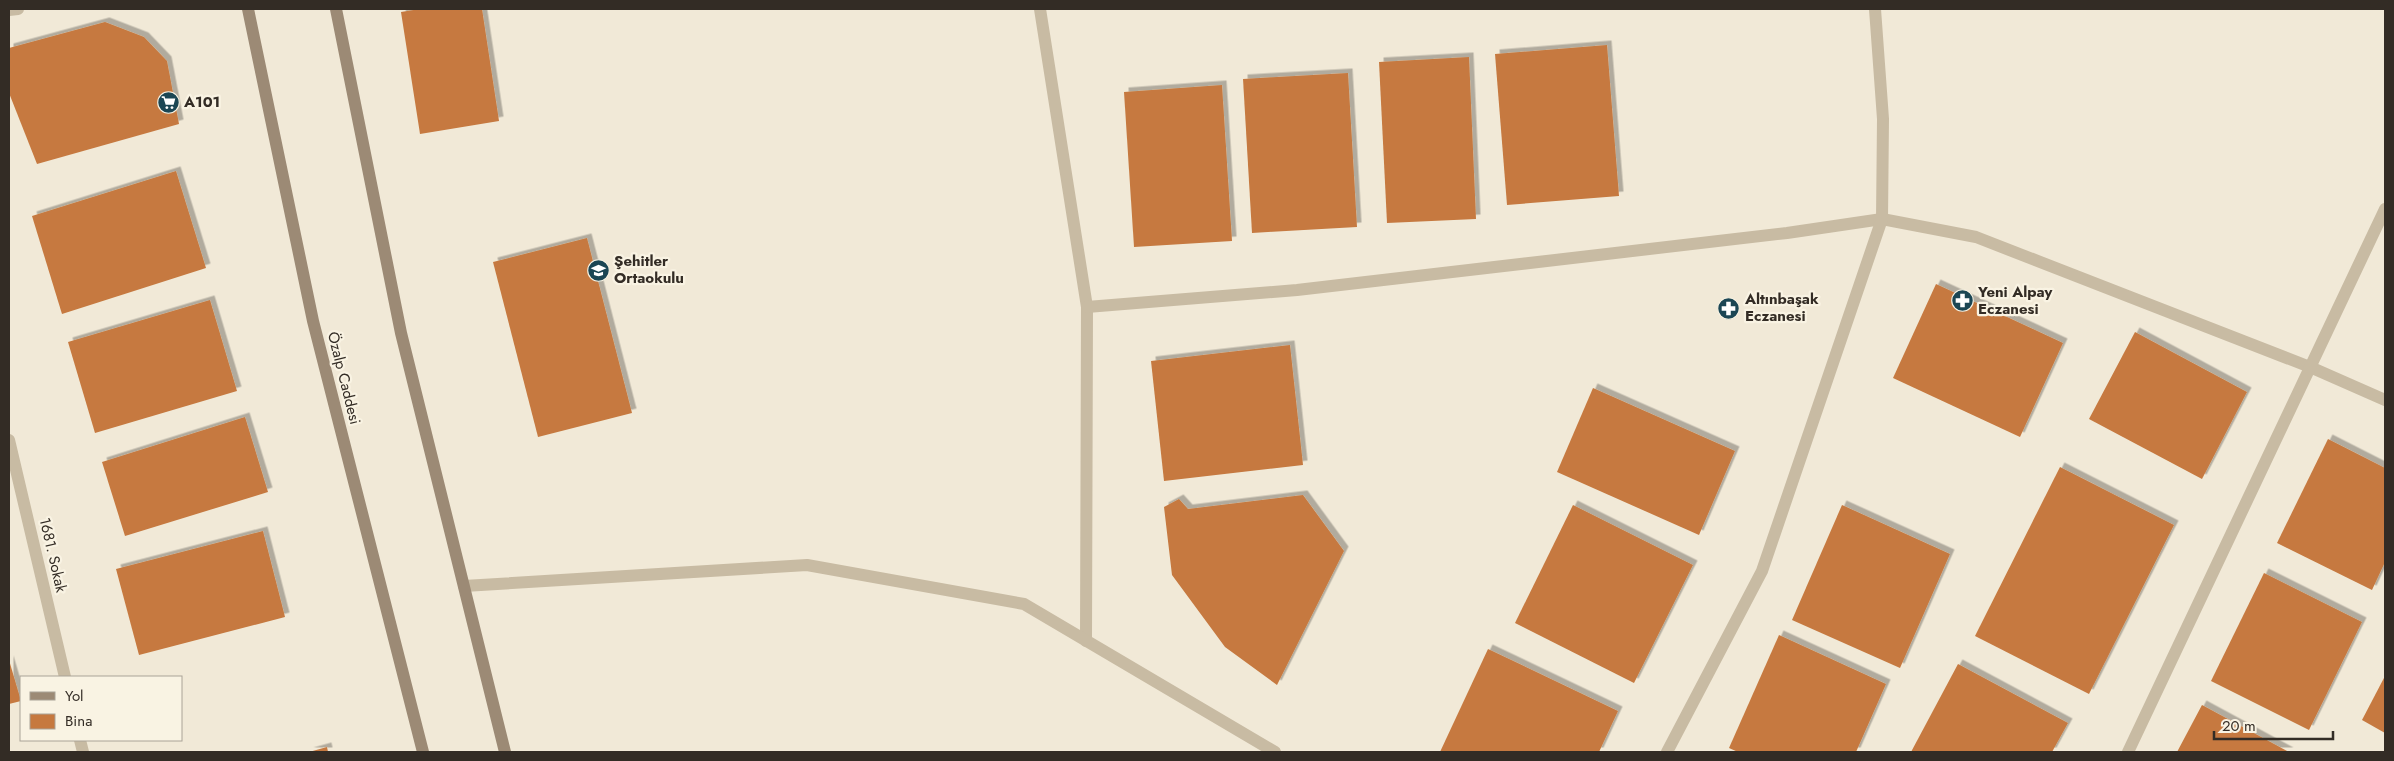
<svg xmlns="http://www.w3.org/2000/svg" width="2394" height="761" font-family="Jost,sans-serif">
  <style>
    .building { fill: #c6793f; filter: url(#shadow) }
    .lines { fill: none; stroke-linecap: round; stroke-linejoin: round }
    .minor { stroke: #c8bba3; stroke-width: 12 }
    .secondary { stroke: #9c8a75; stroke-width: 12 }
    .labels { text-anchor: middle; stroke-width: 4.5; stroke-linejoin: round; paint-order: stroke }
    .poi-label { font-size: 15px; font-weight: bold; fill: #332c25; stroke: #f9f3e3; text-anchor: start }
    .street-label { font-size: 15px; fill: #332c25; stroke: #f9f3e3 }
  </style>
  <defs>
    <filter id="shadow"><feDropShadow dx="4.5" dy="-4.5" stdDeviation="0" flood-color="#0004"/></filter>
  </defs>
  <rect width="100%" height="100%" fill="#f1e9d7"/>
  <g class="building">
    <path d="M 420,9 L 482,9 L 499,121 L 420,134 L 401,12 Z"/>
    <path d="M 105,22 L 144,37 L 167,61 L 179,124 L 37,164 L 9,93 L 9,48 Z"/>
    <path d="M 1607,45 L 1619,196 L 1507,205 L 1495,54 Z"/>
    <path d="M 1469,57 L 1476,219 L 1387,223 L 1379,62 Z"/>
    <path d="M 1348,73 L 1357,227 L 1252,233 L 1243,79 Z"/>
    <path d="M 1222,85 L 1232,241 L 1134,247 L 1124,92 Z"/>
    <path d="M 176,171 L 206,268 L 62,314 L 32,216 Z"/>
    <path d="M 587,238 L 632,413 L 538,437 L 493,262 Z"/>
    <path d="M 1936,284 L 2063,343 L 2020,437 L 1893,378 Z"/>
    <path d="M 210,300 L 237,391 L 95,433 L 68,342 Z"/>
    <path d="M 2135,332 L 2247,392 L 2202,479 L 2089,419 Z"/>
    <path d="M 1290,345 L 1303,465 L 1164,481 L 1151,361 Z"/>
    <path d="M 1593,388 L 1735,451 L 1699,535 L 1557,472 Z"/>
    <path d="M 245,417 L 268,492 L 125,536 L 102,462 Z"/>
    <path d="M 2328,439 L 2385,468 L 2385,562 L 2372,590 L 2277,543 Z"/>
    <path d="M 2060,467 L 2174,525 L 2089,694 L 1975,636 Z"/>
    <path d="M 1303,495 L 1344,551 L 1277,685 L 1225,647 L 1172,575 L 1164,507 L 1179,499 L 1188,509 Z"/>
    <path d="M 1573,505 L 1693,565 L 1634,683 L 1515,623 Z"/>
    <path d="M 1842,505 L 1950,554 L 1900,668 L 1792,620 Z"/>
    <path d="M 263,531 L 285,617 L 139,655 L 116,569 Z"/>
    <path d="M 2264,573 L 2362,622 L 2309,730 L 2211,681 Z"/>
    <path d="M 1779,635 L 1886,684 L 1856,752 L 1738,752 L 1729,748 Z"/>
    <path d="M 1488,649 L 1618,711 L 1599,752 L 1440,752 Z"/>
    <path d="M 9,660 L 21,701 L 9,704 Z"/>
    <path d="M 1958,664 L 2068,723 L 2052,752 L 1911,752 Z"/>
    <path d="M 2385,676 L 2385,733 L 2362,720 Z"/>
    <path d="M 2202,705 L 2289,752 L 2177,752 Z"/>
    <path d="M 327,747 L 328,752 L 309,752 Z"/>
  </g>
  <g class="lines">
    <g class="minor">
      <path d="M 1040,9 L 1087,307 L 1086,641"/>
      <path d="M 9,10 L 18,9"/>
      <path d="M 1087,307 L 1297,290 L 1787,233 L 1882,219 L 1976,237 L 2310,367 L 2385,400"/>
      <path d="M 9,440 L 65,677"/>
      <path d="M 464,586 L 807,565 L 1024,604 L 1275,752"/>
      <path d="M 80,740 L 83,752"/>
      <path d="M 1667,752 L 1762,571 L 1882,219 L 1883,119 L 1875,9"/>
      <path d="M 2128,752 L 2385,209"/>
    </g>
    <g class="secondary">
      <path d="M 248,9 L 313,321 L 423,752"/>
      <path d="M 336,9 L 401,333 L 505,752"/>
    </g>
  </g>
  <defs>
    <symbol id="supermarket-disc" viewBox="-11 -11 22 22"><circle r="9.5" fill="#1b4654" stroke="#f9f3e3"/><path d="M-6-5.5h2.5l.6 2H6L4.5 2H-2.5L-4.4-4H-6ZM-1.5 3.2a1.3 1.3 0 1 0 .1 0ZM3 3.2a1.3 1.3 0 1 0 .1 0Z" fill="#fff"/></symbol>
    <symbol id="school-disc" viewBox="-11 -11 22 22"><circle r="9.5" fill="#1b4654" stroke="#f9f3e3"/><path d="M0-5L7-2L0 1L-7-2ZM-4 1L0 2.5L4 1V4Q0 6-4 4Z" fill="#fff"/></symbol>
    <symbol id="pharmacy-disc" viewBox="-11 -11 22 22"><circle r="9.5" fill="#1b4654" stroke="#f9f3e3"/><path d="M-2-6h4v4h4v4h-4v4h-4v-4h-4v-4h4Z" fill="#fff"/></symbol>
  </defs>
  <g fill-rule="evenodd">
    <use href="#supermarket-disc" x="156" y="90" width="25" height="25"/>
    <use href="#school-disc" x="586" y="258" width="25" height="25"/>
    <use href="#pharmacy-disc" x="1950" y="288" width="25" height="25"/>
    <use href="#pharmacy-disc" x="1716" y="296" width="25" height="25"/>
  </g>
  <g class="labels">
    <g class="poi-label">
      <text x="184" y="107">A101</text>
      <text x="614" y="266">Şehitler<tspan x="614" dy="17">Ortaokulu</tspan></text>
      <text x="1978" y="297">Yeni Alpay<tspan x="1978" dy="17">Eczanesi</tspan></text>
      <text x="1745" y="304">Altınbaşak<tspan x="1745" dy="17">Eczanesi</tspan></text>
    </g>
    <g class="street-label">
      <text transform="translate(344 378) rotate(76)" y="5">Özalp Caddesi</text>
      <text transform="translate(53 555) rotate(77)" y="5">1681. Sokak</text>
    </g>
  </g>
  <rect width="2394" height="761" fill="none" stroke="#332c25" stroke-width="20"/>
  <rect x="20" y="676" width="162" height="65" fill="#f9f3e3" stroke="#aaa397"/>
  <rect x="30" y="692" width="25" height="8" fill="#9c8a75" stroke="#aaa397"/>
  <text x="65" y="701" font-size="15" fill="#332c25">Yol</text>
  <rect x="30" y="714" width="25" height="15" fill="#c6793f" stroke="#aaa397"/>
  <text x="65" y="726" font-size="15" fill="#332c25">Bina</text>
  <path d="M2214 731v8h119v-8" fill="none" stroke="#332c25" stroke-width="2.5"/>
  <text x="2222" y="731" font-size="15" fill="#332c25" stroke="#f9f3e3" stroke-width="4" paint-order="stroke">20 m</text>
</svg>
